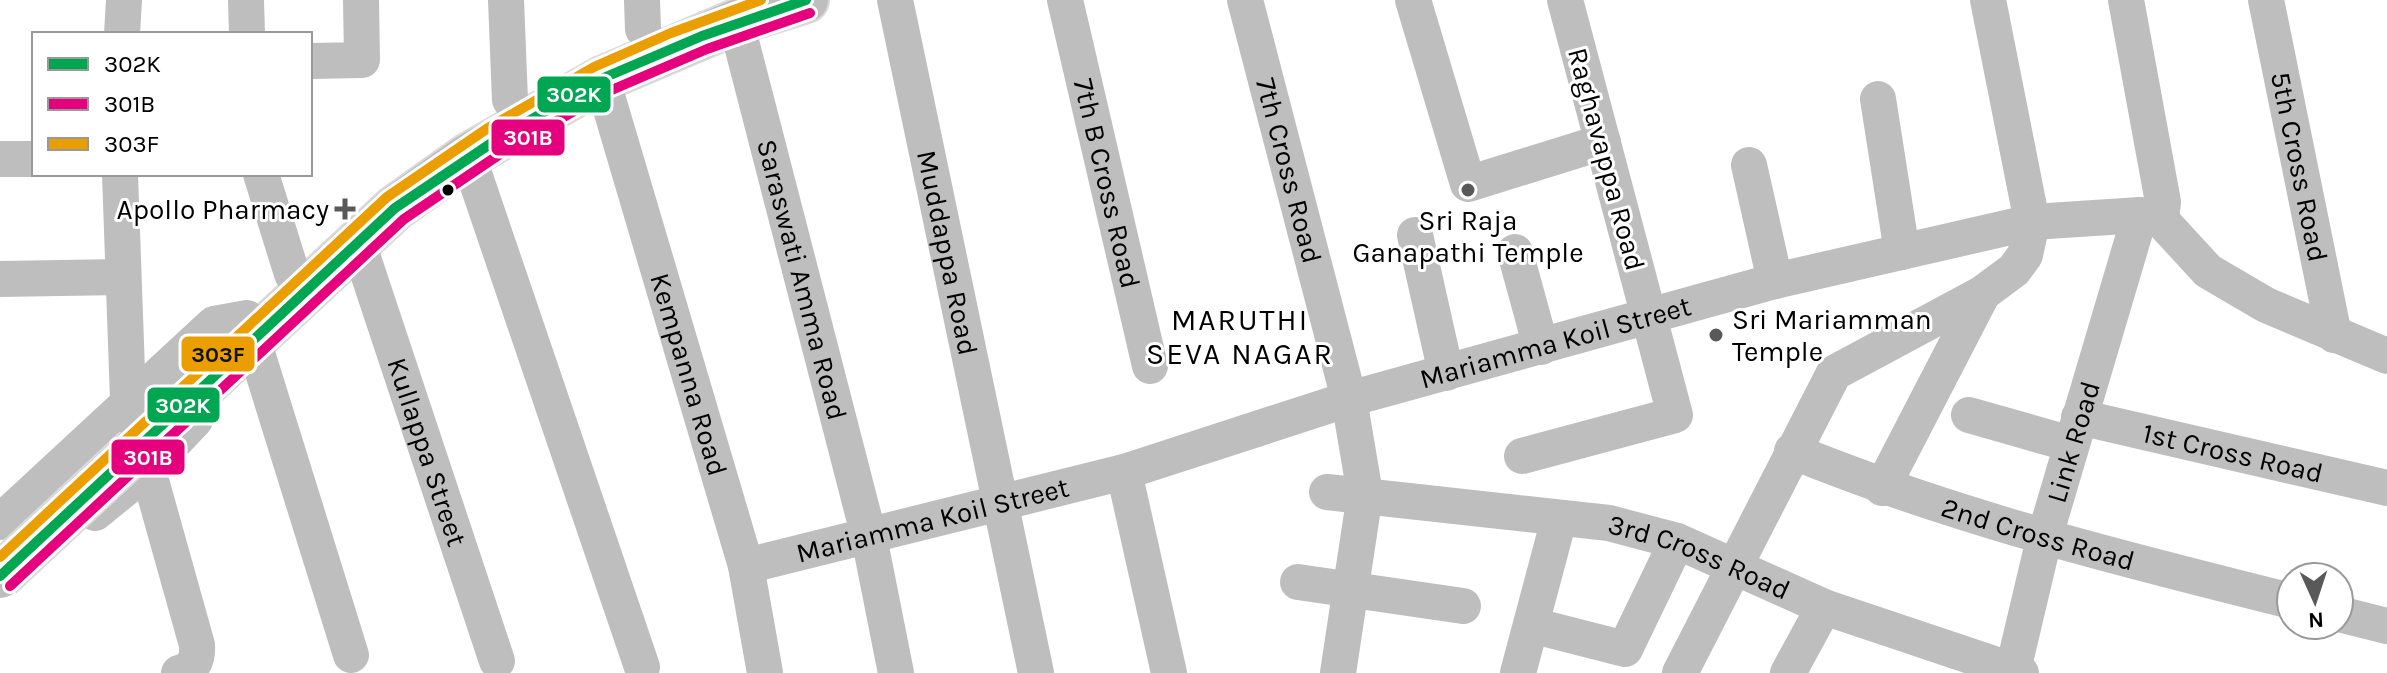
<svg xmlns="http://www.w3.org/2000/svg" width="2387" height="673" font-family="Karla,sans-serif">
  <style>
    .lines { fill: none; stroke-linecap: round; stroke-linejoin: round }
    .major-casing { stroke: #dbdbdb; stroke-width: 48 }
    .minor { stroke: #bebebe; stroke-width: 36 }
    .major { stroke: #bebebe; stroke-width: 44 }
    .major-bridge-casing { stroke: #dbdbdb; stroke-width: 48; stroke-linecap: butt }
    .major-bridge { stroke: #bebebe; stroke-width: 44 }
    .bus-1-casing { stroke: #fff; stroke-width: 16 }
    .bus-2-casing { stroke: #fff; stroke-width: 16 }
    .bus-3-casing { stroke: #fff; stroke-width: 16 }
    .bus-1 { stroke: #00a651; stroke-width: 10 }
    .bus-2 { stroke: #e5007d; stroke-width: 10 }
    .bus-3 { stroke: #eb9e00; stroke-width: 10 }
    .bus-dot { fill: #000; stroke: #fff; stroke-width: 3 }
    .poi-dot { fill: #595959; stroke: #fff; stroke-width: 3 }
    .labels { text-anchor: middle; stroke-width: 6; stroke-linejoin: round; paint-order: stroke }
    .street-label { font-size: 28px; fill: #000; stroke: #fff }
    .poi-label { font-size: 28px; fill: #000; stroke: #fff; text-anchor: end }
    .neighbourhood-label { font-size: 30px; letter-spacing: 2px; fill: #000; stroke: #fff }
    .line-badge { stroke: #fff; stroke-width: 3 }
    .badge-label { font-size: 22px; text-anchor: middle; font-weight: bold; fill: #fff }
    .pale-badge-label { font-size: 22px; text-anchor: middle; font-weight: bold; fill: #111 }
  </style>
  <rect width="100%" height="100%" fill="#fff"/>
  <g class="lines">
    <defs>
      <path id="major" d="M 136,449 L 395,208 L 468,156 L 602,79 L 736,22 L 806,0"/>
    </defs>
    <use href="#major" class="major-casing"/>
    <g class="minor">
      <path d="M 246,0 L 247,34"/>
      <path d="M 506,0 L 510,100"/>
      <path d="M 642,0 L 643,29"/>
      <path id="s1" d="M 895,0 L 1036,673"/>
      <path id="s2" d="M 1065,0 L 1150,366"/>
      <path id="s3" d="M 1245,0 L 1349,399 L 1365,494 L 1338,673"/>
      <path d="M 1413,0 L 1468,184 L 1603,142"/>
      <path d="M 2126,0 L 2163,202 L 2161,220"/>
      <path id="s4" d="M 2266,0 L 2334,335"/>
      <path id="s5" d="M 736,22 L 869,537 L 896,673"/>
      <path d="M 122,34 L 124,0"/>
      <path d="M 310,61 L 362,60 L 361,0"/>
      <path id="s6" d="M 602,79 L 746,566 L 765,673"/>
      <path d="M 1878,99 L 1902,252"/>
      <path d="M 468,156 L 642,667"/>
      <path d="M 0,159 L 34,159"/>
      <path d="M 1749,165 L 1775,281"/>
      <path d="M 120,174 L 128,400"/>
      <path d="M 261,174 L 292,274"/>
      <path d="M 1415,235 L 1446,373"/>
      <path id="s7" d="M 358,243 L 497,661"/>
      <path d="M 1515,252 L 1541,347"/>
      <path d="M 0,279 L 122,277"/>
      <path d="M 257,353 L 351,655"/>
      <path d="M 1969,415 L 2071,444"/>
      <path id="s8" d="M 2079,417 L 2387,488"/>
      <path id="s9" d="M 1792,451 C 1954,517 2122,559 2291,601"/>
      <path d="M 1522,456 L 1675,415 L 1565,0"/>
      <path d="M 148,470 L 197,645 C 198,659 194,669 179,673"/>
      <path d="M 1124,472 L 1169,673"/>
      <path d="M 1882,488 L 1983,293"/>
      <path id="s10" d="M 1327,492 L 1609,523 L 1677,541 L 1824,607 L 2021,673"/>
      <path d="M 95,513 L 148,470 L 195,420"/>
      <path d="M 0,522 L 214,324 L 247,318"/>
      <path id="s11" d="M 746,566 L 1124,472 L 1349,399 L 1775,281 L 2032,222 L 2140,215 L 2161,220 L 2208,271 L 2266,305 L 2387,356"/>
      <path d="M 1298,582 L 1463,606"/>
      <path d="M 2339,614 L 2387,626"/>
      <path d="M 1531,625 L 1625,649 L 1677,541"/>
      <path id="s12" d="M 2013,670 L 2044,539 L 2140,215"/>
      <path d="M 1518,673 L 1559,519"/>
      <path d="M 1680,673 L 1834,373 L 1983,293 L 2014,270 L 2025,255 L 2032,222 L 1988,0"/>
      <path d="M 1788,673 L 1824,607"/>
    </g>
    <use href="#major" class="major"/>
    <defs>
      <path id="major-bridge" d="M 0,576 L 136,449"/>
    </defs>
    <use href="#major-bridge" class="major-bridge-casing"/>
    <use href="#major-bridge" class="major-bridge"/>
    <defs>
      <path id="bus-1" d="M 0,576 L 395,208 L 496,140 L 601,79 L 702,36 L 806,0"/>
      <path id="bus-2" d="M 10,586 L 404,219 L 503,152 L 607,92 L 707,49 L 810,13"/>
      <path id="bus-3" d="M 0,557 L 387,197 L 488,128 L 594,67 L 671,33 L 761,0"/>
    </defs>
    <use href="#bus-1" class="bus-1-casing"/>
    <use href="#bus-2" class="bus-2-casing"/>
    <use href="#bus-3" class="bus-3-casing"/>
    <use href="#bus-1" class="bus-1"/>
    <use href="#bus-2" class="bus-2"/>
    <use href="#bus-3" class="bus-3"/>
  </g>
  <circle class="bus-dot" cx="448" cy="190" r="7"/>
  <g class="poi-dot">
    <circle cx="1468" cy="190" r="8"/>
    <path d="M341 197h8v8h8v8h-8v8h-8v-8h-8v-8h8z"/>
    <circle cx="1716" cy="335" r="8"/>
  </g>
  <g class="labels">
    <g class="street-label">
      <text transform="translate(1607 159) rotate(75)" y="10">Raghavappa Road</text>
      <text dy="10" stroke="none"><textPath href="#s4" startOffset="170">5th Cross Road</textPath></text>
      <text dy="10" stroke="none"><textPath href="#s3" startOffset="176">7th Cross Road</textPath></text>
      <text dy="10" stroke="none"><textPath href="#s2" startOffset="188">7th B Cross Road</textPath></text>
      <text dy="10" stroke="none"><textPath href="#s1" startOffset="258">Muddappa Road</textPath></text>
      <text dy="10" stroke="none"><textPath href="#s5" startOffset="266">Saraswati Amma Road</textPath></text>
      <text dy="10" stroke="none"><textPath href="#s11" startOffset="840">Mariamma Koil Street</textPath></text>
      <text dy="10" stroke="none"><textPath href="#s6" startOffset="308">Kempanna Road</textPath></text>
      <text dy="10" stroke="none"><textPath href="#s12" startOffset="236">Link Road</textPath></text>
      <text dy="10" stroke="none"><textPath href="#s7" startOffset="220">Kullappa Street</textPath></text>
      <text dy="10" stroke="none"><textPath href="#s8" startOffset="158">1st Cross Road</textPath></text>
      <text dy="10" stroke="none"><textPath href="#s11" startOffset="192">Mariamma Koil Street</textPath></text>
      <text dy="10" stroke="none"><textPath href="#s9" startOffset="260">2nd Cross Road</textPath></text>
      <text dy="10" stroke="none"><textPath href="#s10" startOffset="380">3rd Cross Road</textPath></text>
    </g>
    <g class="poi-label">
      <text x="329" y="219">Apollo Pharmacy</text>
      <text x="1468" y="230" text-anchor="middle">Sri Raja<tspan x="1468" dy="32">Ganapathi Temple</tspan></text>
      <text x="1732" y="329" text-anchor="start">Sri Mariamman<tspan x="1732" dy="32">Temple</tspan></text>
    </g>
    <g class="neighbourhood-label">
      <text x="1240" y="330">MARUTHI<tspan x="1240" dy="34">SEVA NAGAR</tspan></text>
    </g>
  </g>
  <g class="line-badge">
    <rect x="536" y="75" width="76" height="39" rx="8" fill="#00a651"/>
    <rect x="490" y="118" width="76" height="39" rx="8" fill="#e5007d"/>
    <rect x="180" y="335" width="76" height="38" rx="8" fill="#eb9e00"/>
    <rect x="146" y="386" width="75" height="38" rx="8" fill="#00a651"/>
    <rect x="110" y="438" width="76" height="38" rx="8" fill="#e5007d"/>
  </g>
  <g class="badge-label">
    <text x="574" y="102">302K</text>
    <text x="528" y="145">301B</text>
    <text x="183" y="413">302K</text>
    <text x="148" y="465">301B</text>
  </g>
  <g class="pale-badge-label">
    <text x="218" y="362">303F</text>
  </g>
  <rect x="32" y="32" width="280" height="144" fill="#ffffff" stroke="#999999" stroke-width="2"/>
  <rect x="48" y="58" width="40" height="12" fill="#00a651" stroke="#999999" stroke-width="2"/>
  <text x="104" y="72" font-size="24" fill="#000000">302K</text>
  <rect x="48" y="98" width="40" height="12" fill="#e5007d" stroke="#999999" stroke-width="2"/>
  <text x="104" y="112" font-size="24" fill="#000000">301B</text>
  <rect x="48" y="138" width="40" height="12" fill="#eb9e00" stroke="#999999" stroke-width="2"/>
  <text x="104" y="152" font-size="24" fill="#000000">303F</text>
  <g transform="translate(2315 601) rotate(177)"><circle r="38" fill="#ffffff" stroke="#999999" stroke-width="2"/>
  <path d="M0-6L14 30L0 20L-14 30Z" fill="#595959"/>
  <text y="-12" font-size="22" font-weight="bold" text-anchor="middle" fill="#000000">N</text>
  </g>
</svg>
